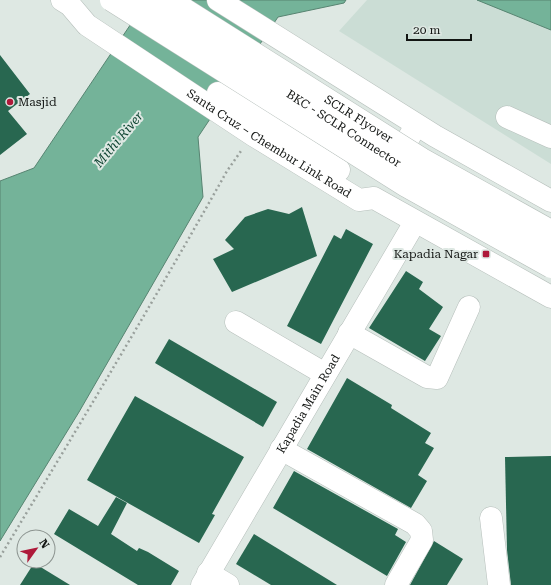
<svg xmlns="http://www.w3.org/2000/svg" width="551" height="585" font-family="'Roboto Serif',serif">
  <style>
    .built { fill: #cbddd5 }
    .water { fill: #74b399; stroke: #578471 }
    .building { fill: #286750 }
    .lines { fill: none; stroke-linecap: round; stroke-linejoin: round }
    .minor-casing { stroke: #b6bfbb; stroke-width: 23 }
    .trunk-casing { stroke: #b6bfbb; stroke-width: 23 }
    .path { stroke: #99a09c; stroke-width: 2.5; stroke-dasharray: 2 3; stroke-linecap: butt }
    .minor { stroke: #fff; stroke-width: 22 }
    .trunk { stroke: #fff; stroke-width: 22 }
    .primary-bridge-casing { stroke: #b6bfbb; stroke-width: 23; stroke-linecap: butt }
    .trunk-bridge-casing { stroke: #b6bfbb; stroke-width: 23; stroke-linecap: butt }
    .primary-bridge { stroke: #fff; stroke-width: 22 }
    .trunk-bridge { stroke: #fff; stroke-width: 22 }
    .poi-dot { fill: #ae193a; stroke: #dee8e3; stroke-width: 1.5 }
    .labels { text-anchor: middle; stroke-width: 4; stroke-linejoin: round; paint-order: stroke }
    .poi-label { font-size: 12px; fill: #121513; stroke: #dee8e3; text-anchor: start }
    .street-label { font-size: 12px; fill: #121513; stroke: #dee8e3 }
    .water-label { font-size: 13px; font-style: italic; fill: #114634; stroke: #dee8e3 }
  </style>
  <rect width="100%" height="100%" fill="#dee8e3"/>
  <path class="built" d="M 367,0 L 490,0 L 551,22 L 551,164 L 339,31 Z"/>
  <g class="water">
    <path d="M 147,0 L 346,0 L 344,3 L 278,17 L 198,137 L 203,197 L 79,412 L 0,541 L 0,181 L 34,168 Z"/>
    <path d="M 477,0 L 551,0 L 551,30 Z"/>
  </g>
  <g class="building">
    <path d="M 0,55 L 30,94 L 8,111 L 27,134 L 0,155 Z"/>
    <path d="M 302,207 L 317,256 L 232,292 L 213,259 L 234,249 L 225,240 L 245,217 L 268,209 L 289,214 Z"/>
    <path d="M 346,229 L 373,244 L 321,344 L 287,326 L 334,235 L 341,239 Z"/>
    <path d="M 406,271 L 423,282 L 419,289 L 443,307 L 429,329 L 441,336 L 425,361 L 369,328 Z"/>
    <path d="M 169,339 L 277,402 L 263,427 L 155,363 Z"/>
    <path d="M 347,378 L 392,405 L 391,408 L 431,433 L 425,443 L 434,448 L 418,475 L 427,481 L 411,508 L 307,449 Z"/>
    <path d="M 135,396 L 244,457 L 212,514 L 215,515 L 199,543 L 87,480 Z"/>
    <path d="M 551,456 L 551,585 L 511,585 L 507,550 L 505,457 Z"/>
    <path d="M 294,471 L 398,529 L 395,535 L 406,542 L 387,576 L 273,508 Z"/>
    <path d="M 116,497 L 127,503 L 111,534 L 137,551 L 139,548 L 148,552 L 179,571 L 171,585 L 138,585 L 54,534 L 69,509 L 98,526 Z"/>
    <path d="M 254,534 L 337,585 L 271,585 L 236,564 Z"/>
    <path d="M 434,541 L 463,559 L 447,585 L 410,585 Z"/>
    <path d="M 34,563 L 70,585 L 20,585 Z"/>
  </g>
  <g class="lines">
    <defs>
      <g id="minor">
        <path d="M 507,117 L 551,137"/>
        <path d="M 236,322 L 325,374"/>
        <path d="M 349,333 L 427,377 L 437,378 L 469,307"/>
        <path d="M 281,449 L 415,524 L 421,531 L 422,540 L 396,585"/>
        <path d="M 491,518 L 499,585"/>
        <path d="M 208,573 L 228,585"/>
        <path id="s1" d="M 202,585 L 415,222"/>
      </g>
      <g id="trunk">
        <path id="s2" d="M 62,0 L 70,5 L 87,25 L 253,135 L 359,200 L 374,198 L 551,297"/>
        <path d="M 218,0 L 435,136 L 551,201"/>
        <path d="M 218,93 L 339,170"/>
        <path d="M 394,164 L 416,125"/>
      </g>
    </defs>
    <use href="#minor" class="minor-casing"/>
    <use href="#trunk" class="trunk-casing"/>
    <path class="path" d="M 0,557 C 77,429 154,301 227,171 L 241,151"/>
    <use href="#minor" class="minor"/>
    <use href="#trunk" class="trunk"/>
    <defs>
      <g id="primary-bridge">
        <path id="s3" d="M 141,0 L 414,173 L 551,249"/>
      </g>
      <g id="trunk-bridge">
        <path d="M 111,0 L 406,186 L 551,267"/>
        <path id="s4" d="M 170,0 L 422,159 L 551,231"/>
      </g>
    </defs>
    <use href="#primary-bridge" class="primary-bridge-casing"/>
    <use href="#trunk-bridge" class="trunk-bridge-casing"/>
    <use href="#primary-bridge" class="primary-bridge"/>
    <use href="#trunk-bridge" class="trunk-bridge"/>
  </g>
  <g class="poi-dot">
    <circle cx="10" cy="102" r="4"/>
    <rect x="482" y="250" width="8" height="8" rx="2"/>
  </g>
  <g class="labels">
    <g class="poi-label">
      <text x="18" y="106">Masjid</text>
      <text x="478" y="258" text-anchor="end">Kapadia Nagar</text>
    </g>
    <g class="street-label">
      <text dy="4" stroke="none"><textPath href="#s4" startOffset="223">SCLR Flyover</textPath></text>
      <text dy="4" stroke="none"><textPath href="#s3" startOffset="240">BKC - SCLR Connector</textPath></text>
      <text dy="4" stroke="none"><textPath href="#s2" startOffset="253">Santa Cruz – Chembur Link Road</textPath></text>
      <text dy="4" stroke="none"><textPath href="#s1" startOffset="210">Kapadia Main Road</textPath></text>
    </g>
    <g class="water-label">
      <text transform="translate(118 139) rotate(-50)" y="5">Mithi River</text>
    </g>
  </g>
  <g transform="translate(36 549) rotate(57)"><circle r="19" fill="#dee8e3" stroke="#8c9490"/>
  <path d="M0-3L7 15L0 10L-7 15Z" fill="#ae193a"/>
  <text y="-6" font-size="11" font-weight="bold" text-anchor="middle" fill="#121513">N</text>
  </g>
  <path d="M407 34v6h64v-6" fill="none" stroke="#121513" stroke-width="2"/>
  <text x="413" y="34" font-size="12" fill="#121513" stroke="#dee8e3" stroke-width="3" paint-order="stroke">20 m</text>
</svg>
